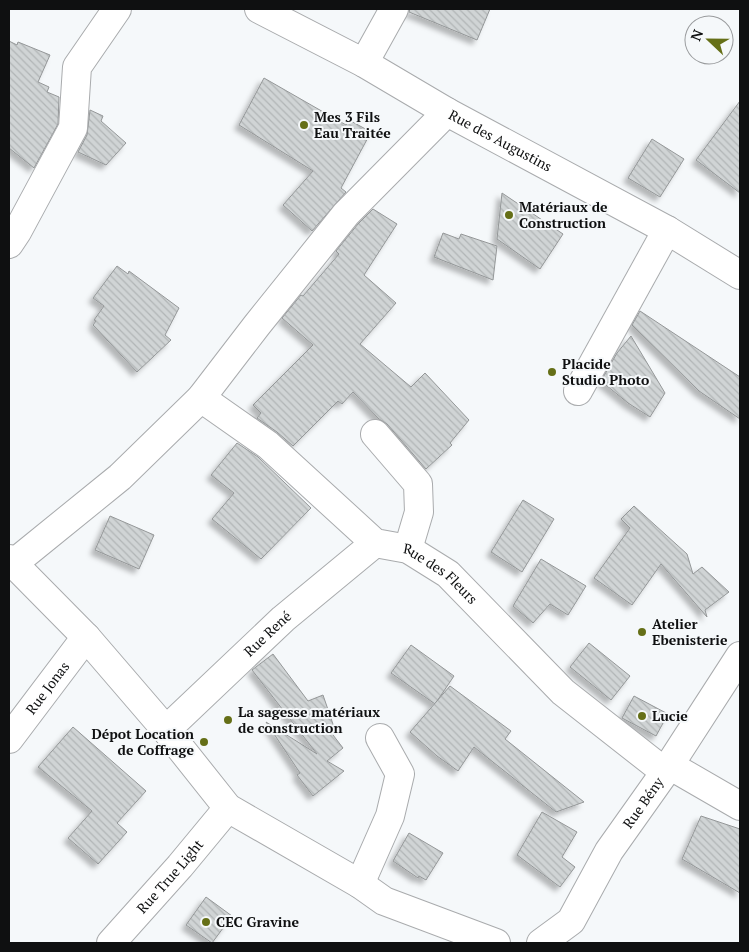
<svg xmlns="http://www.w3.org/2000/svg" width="749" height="952" font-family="'PT Serif',serif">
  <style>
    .building { fill: url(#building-back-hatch); stroke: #949798; filter: url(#shadow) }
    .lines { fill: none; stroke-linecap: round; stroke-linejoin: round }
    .minor-casing { stroke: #a9abad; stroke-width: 30 }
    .minor { stroke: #fff; stroke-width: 28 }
    .poi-dot { fill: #656f17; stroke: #f5f8fa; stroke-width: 2 }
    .labels { text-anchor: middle; stroke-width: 4; stroke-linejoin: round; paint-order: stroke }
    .poi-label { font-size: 14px; font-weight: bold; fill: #0f1011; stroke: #f5f8fa; text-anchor: start }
    .street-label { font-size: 14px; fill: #0f1011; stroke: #f5f8fa }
  </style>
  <defs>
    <pattern id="building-back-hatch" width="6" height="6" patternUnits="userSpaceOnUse" patternTransform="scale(1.25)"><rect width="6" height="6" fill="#d0d4d5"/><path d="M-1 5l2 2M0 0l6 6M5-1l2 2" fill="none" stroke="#b1b5b6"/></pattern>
    <filter id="shadow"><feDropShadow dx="-4.5" dy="4.5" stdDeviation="2.5" flood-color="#0004"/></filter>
  </defs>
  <rect width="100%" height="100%" fill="#f5f8fa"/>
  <g class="building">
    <path d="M 410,9 L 490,9 L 477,40 L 409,12 Z"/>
    <path d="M 9,41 L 17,45 L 18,42 L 50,55 L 38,82 L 49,87 L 47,92 L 59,97 L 58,124 L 34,168 L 9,148 Z"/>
    <path d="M 264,78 L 346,125 L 349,120 L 371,132 L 341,188 L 346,192 L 312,231 L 283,205 L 313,171 L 239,125 Z"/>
    <path d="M 740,101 L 740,193 L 696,160 Z"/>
    <path d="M 90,110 L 103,116 L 101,121 L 126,143 L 106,165 L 78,152 L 87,135 Z"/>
    <path d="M 652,139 L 684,159 L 660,197 L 628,178 Z"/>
    <path d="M 502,193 L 563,234 L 540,269 L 497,239 Z"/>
    <path d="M 373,209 L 397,224 L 364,275 L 396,303 L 360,344 L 411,387 L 425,373 L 469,420 L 450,443 L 452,445 L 426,469 L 387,424 L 379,419 L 353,392 L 342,404 L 338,401 L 293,446 L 277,432 L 257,418 L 261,413 L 253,405 L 313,345 L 282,318 L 301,295 L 303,296 L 339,254 L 336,251 L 358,224 Z"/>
    <path d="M 443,233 L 459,239 L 461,234 L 497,246 L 493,280 L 434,257 Z"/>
    <path d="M 117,266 L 128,274 L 129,271 L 179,308 L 165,335 L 171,340 L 137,372 L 93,325 L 96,321 L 94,320 L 104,306 L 93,298 Z"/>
    <path d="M 640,311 L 740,377 L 740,419 L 699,391 L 632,325 Z"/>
    <path d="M 631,336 L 665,393 L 650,417 L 628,403 L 601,381 L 617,353 Z"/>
    <path d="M 237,443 L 258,457 L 311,508 L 261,559 L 212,519 L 234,493 L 211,475 Z"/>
    <path d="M 523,500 L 554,519 L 522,572 L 491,552 Z"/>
    <path d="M 634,506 L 687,554 L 693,574 L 702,567 L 729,592 L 705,610 L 707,617 L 661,564 L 632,605 L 594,578 L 630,528 L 621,519 Z"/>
    <path d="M 110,516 L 154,535 L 139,569 L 95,550 Z"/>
    <path d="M 541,559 L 586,586 L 568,615 L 550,604 L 533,623 L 513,606 Z"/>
    <path d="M 589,643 L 630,676 L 611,700 L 570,667 Z"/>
    <path d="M 411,645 L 454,676 L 435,704 L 391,673 Z"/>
    <path d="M 273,654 L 308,701 L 323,695 L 336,733 L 333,735 L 343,748 L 327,761 L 344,771 L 313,796 L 297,775 L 300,773 L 266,722 L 317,754 L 252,670 Z"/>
    <path d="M 450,686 L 511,731 L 505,739 L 584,802 L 556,812 L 474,747 L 458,771 L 437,756 L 410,732 Z"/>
    <path d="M 634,696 L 668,714 L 656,736 L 622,718 Z"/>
    <path d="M 73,727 L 146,791 L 117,823 L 127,832 L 98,864 L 68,838 L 92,811 L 38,767 Z"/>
    <path d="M 542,812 L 577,832 L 562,857 L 575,867 L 560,887 L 517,855 Z"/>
    <path d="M 701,816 L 740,829 L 740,893 L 682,859 Z"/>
    <path d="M 409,833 L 443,853 L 426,880 L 419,876 L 418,878 L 393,861 Z"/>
    <path d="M 206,897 L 232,916 L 212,943 L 186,925 Z"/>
  </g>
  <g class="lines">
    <defs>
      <g id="minor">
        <path id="s1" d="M 259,9 L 364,63 L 447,112 L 667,230 L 740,275"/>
        <path d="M 364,63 L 394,9"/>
        <path d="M 9,244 L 17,232 L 73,128 L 77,67 L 117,9"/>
        <path d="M 578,391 L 667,230"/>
        <path id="s2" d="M 201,398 L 268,445 L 375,543 L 408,549 L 448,574 L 563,692 L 665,772"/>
        <path d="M 375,434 L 418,484 L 419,512 L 408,549"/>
        <path d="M 9,559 L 86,637 L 166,730 L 228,808 L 360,884 L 384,901 L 496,943"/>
        <path d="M 14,563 L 120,477 L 201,398 L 257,325 L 346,214 L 447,112"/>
        <path id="s3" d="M 166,730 L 283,619 L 375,543"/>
        <path id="s4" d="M 9,739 L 86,637"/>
        <path d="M 669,765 L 740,806"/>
        <path d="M 360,884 L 390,816 L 400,774 L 380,738"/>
        <path id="s5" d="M 111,943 L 180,866 L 228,808"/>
        <path id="s6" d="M 541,943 L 571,921 L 609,851 L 665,772 L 740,656"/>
      </g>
    </defs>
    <use href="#minor" class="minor-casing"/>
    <use href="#minor" class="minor"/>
  </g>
  <g class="poi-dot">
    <circle cx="304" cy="125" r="5"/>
    <circle cx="509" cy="215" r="5"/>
    <circle cx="552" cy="372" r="5"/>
    <circle cx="642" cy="632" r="5"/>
    <circle cx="642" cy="716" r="5"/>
    <circle cx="228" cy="720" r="5"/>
    <circle cx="204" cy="742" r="5"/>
    <circle cx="206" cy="922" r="5"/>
  </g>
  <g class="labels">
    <g class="poi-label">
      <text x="314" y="122">Mes 3 Fils<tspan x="314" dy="16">Eau Traitée</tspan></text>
      <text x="519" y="212">Matériaux de<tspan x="519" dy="16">Construction</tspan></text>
      <text x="562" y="369">Placide<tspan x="562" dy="16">Studio Photo</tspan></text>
      <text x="652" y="629">Atelier<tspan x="652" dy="16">Ebenisterie</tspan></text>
      <text x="238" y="717">La sagesse matériaux<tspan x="238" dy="16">de construction</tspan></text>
      <text x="652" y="721">Lucie</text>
      <text x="194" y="739" text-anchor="end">Dépot Location<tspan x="194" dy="16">de Coffrage</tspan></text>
      <text x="216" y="927">CEC Gravine</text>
    </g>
    <g class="street-label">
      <text dy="5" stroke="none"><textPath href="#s1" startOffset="275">Rue des Augustins</textPath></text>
      <text dy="5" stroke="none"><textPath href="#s2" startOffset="301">Rue des Fleurs</textPath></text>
      <text dy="5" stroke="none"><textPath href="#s3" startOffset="140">Rue René</textPath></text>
      <text dy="5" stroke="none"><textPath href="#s4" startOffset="64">Rue Jonas</textPath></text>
      <text dy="5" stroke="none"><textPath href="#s6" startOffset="176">Rue Bény</textPath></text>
      <text dy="5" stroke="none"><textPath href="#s5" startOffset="89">Rue True Light</textPath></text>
    </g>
  </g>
  <rect width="749" height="952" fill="none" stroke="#0f1011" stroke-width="20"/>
  <g transform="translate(709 40) rotate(292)"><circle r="24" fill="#f5f8fa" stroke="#999b9d"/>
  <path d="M0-4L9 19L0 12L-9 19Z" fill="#656f17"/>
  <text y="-8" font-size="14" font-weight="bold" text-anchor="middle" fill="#0f1011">N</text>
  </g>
</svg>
